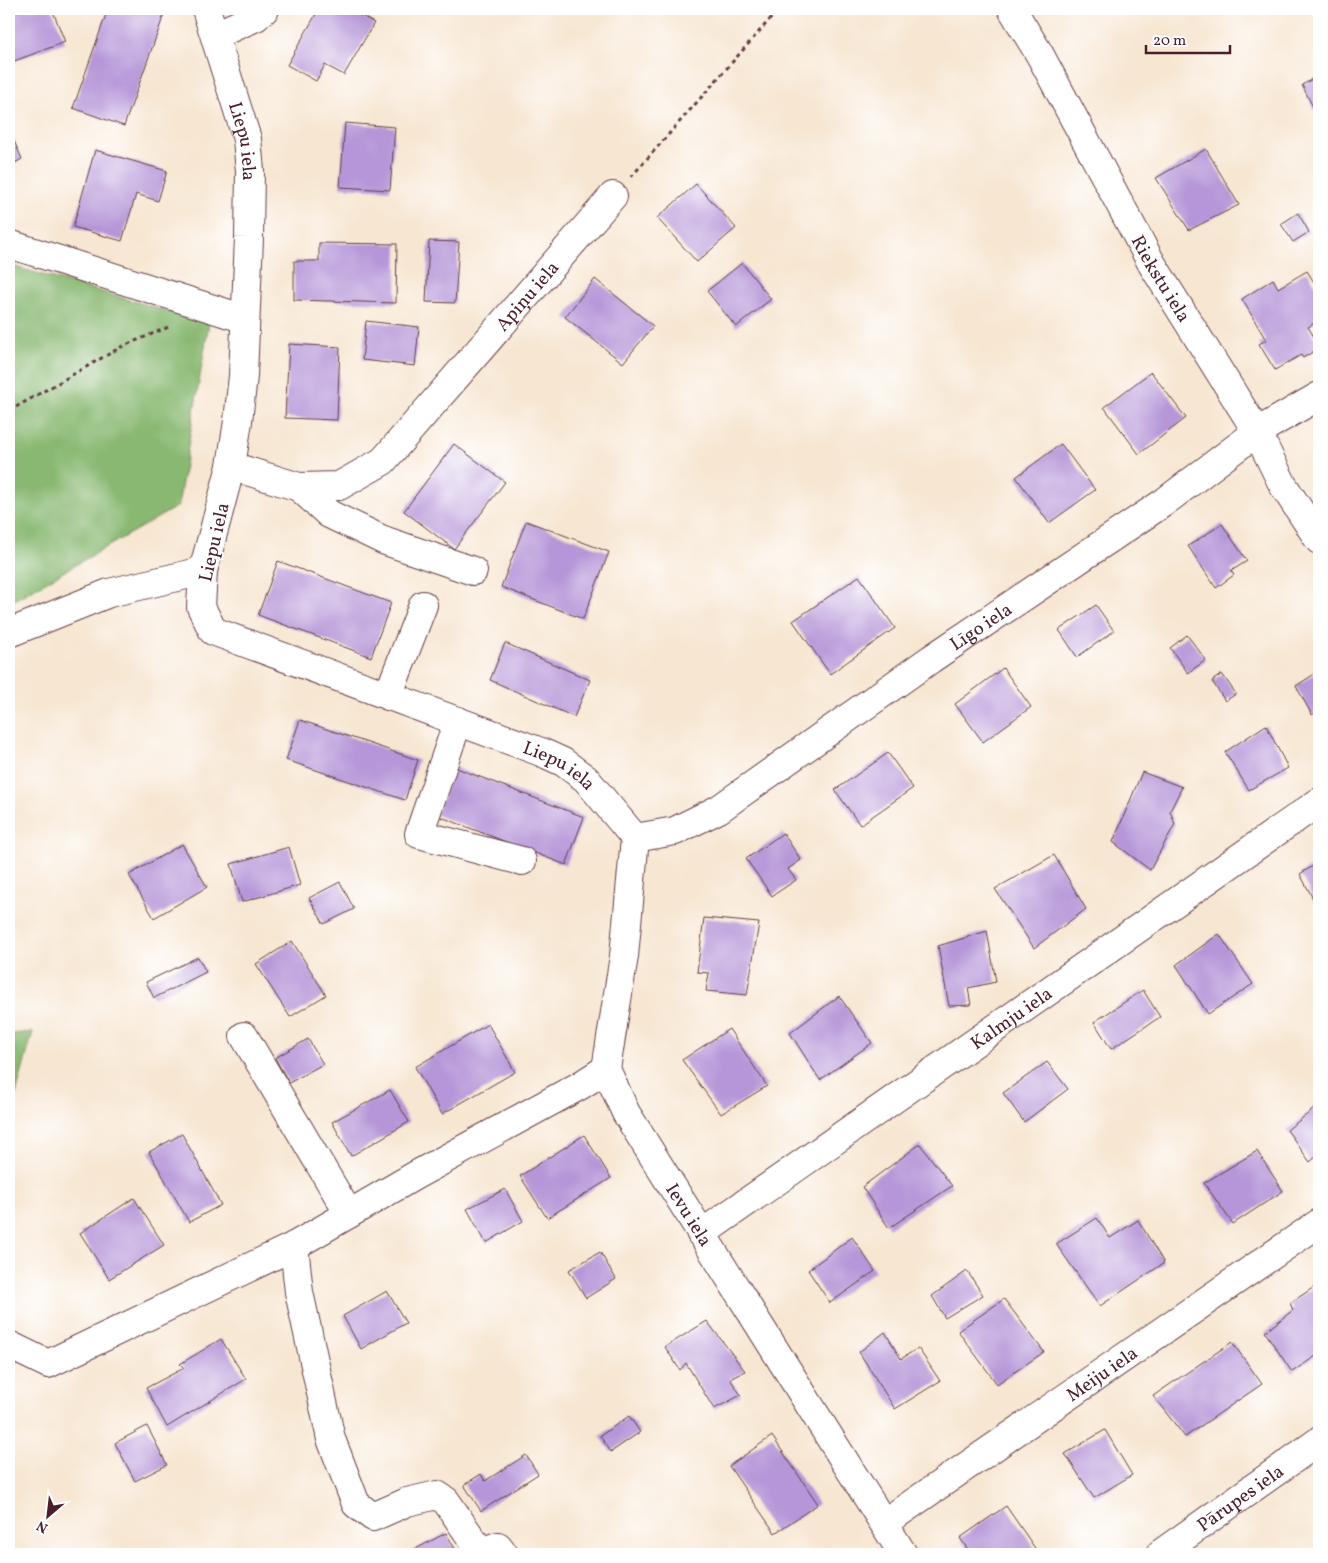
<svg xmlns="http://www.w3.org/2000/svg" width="1328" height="1563" font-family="Vollkorn,serif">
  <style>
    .forest { fill: #88b871; stroke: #696c4e }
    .building { fill: #b696d8 }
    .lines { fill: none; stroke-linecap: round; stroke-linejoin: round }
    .minor-casing { stroke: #643d44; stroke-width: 30 }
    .path { stroke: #643d44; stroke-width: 3; stroke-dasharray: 4 4; stroke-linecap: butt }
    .minor { stroke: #fff; stroke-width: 28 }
    .labels { text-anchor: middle; stroke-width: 4; stroke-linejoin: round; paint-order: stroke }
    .street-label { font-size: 19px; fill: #4a1f2b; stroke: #fff }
  </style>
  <rect width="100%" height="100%" fill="#fff"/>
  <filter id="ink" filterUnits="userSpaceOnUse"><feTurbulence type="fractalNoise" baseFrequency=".02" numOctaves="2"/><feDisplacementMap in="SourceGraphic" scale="10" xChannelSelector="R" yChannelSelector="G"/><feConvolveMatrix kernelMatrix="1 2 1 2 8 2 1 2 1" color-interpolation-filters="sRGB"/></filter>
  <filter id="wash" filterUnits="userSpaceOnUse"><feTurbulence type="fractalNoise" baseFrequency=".0096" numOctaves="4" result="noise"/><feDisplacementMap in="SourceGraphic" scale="20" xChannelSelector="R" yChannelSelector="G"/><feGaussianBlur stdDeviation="1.12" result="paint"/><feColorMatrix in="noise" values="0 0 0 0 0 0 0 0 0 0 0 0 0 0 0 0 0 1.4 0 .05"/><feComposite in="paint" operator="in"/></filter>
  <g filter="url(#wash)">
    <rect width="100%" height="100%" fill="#f7e6d1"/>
    <g class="forest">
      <path d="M 9,265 L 209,323 L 178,506 L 9,603 Z"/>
      <path d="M 33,1032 L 13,1105 L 9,1106 L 9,1034 Z"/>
    </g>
    <g id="blocks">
      <g class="building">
        <path d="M 9,9 L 52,9 L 65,42 L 9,63 Z"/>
        <path d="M 108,9 L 157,9 L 165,12 L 124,126 L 73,108 Z"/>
        <path d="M 319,9 L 349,9 L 374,23 L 344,75 L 325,65 L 316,81 L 287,65 Z"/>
        <path d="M 1316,77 L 1319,84 L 1319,114 L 1317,115 L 1302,85 Z"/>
        <path d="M 345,123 L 395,127 L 390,190 L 340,187 Z"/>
        <path d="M 9,130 L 22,159 L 9,166 Z"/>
        <path d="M 1206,149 L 1239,205 L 1189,230 L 1156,178 Z"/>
        <path d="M 95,150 L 167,171 L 158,201 L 136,194 L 122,241 L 73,227 Z"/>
        <path d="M 696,184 L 736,228 L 697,262 L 657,218 Z"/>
        <path d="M 1298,213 L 1309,232 L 1293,242 L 1281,224 Z"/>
        <path d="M 429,241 L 459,242 L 455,303 L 426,302 Z"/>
        <path d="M 319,243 L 397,244 L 396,303 L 294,300 L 294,261 L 319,261 Z"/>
        <path d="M 742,263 L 771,299 L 736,327 L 707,291 Z"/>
        <path d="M 1307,271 L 1319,290 L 1319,320 L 1308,327 L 1319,345 L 1319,348 L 1303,358 L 1301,355 L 1275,370 L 1259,344 L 1266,340 L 1242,299 L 1273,279 L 1278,288 Z"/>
        <path d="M 595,279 L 653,326 L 623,363 L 565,317 Z"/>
        <path d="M 366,321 L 419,327 L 415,366 L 362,360 Z"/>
        <path d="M 289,344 L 340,347 L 337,420 L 285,418 Z"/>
        <path d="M 1151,372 L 1186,418 L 1139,454 L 1104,407 Z"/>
        <path d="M 454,444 L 505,482 L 454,549 L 404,511 Z"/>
        <path d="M 1061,444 L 1095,490 L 1049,523 L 1016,477 Z"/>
        <path d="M 526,521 L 609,552 L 583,619 L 501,587 Z"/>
        <path d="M 1222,524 L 1247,561 L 1231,571 L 1234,575 L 1216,588 L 1188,546 Z"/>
        <path d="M 278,561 L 391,603 L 371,657 L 258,615 Z"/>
        <path d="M 859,576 L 895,628 L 830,674 L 793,621 Z"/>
        <path d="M 1096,605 L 1114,631 L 1077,657 L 1059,630 Z"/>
        <path d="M 1187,635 L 1206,660 L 1188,673 L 1170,648 Z"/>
        <path d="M 505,643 L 590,680 L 574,717 L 490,680 Z"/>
        <path d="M 1003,668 L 1031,707 L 983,742 L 955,704 Z"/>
        <path d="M 1319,671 L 1319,709 L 1312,715 L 1296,686 Z"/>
        <path d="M 1222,674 L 1236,694 L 1225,701 L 1212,681 Z"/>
        <path d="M 300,720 L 418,760 L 405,800 L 286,760 Z"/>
        <path d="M 1266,725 L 1288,768 L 1249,790 L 1225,752 Z"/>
        <path d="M 888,753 L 913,788 L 860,825 L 835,790 Z"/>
        <path d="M 454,767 L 584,817 L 566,865 L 436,815 Z"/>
        <path d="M 1142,772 L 1182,787 L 1170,811 L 1175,824 L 1150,870 L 1113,842 Z"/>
        <path d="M 783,833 L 801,860 L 788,869 L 796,880 L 772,896 L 746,859 Z"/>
        <path d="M 182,844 L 207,887 L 154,918 L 129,875 Z"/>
        <path d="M 289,847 L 300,885 L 242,902 L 231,864 Z"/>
        <path d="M 1054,855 L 1086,909 L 1034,948 L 995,889 Z"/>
        <path d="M 1319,862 L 1319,910 L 1300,874 Z"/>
        <path d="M 340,882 L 354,909 L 324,924 L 309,898 Z"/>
        <path d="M 704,918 L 759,923 L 747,995 L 706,991 L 709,973 L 697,972 Z"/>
        <path d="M 987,931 L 996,982 L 968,988 L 971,1005 L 949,1006 L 938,946 Z"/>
        <path d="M 1219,934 L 1253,984 L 1208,1014 L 1176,965 Z"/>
        <path d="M 292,941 L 326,995 L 290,1017 L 256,964 Z"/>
        <path d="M 198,957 L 206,972 L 154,998 L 146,982 Z"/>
        <path d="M 1143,990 L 1160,1017 L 1111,1049 L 1094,1022 Z"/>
        <path d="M 839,996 L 872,1043 L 820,1080 L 790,1033 Z"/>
        <path d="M 488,1024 L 515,1072 L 442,1114 L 415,1067 Z"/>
        <path d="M 729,1029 L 767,1086 L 721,1114 L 682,1060 Z"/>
        <path d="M 308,1039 L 323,1064 L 289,1083 L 275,1058 Z"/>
        <path d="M 1047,1062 L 1068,1089 L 1024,1122 L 1003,1093 Z"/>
        <path d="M 390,1090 L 409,1122 L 351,1156 L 332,1122 Z"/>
        <path d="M 1319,1105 L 1319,1154 L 1310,1162 L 1287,1130 Z"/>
        <path d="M 182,1134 L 221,1205 L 189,1222 L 149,1152 Z"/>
        <path d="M 584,1135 L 611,1178 L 547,1218 L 520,1176 Z"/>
        <path d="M 920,1144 L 952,1186 L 889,1228 L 862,1187 Z"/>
        <path d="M 1257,1151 L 1283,1191 L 1233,1224 L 1204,1183 Z"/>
        <path d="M 505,1189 L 523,1221 L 486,1243 L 467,1209 Z"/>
        <path d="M 134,1198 L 164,1245 L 109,1279 L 80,1233 Z"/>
        <path d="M 1097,1218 L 1110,1238 L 1138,1220 L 1164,1263 L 1100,1306 L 1056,1244 Z"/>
        <path d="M 852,1237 L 875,1271 L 830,1303 L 808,1270 Z"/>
        <path d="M 600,1252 L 616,1279 L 586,1298 L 569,1270 Z"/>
        <path d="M 967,1271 L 983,1295 L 945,1318 L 932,1296 Z"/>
        <path d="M 1319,1284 L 1319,1354 L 1292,1372 L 1265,1332 L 1293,1310 L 1290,1303 Z"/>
        <path d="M 387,1291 L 406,1323 L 361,1349 L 343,1316 Z"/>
        <path d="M 1004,1299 L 1044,1352 L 997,1384 L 958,1331 Z"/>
        <path d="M 707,1321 L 745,1371 L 730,1379 L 741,1395 L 714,1409 L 686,1363 L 680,1370 L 665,1347 Z"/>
        <path d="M 885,1332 L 901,1359 L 918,1348 L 940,1381 L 895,1409 L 859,1352 Z"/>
        <path d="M 221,1339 L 246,1379 L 167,1427 L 146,1388 L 184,1368 L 180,1364 Z"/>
        <path d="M 1232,1342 L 1262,1384 L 1185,1437 L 1153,1396 Z"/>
        <path d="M 629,1416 L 640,1432 L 611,1452 L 600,1436 Z"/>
        <path d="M 147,1426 L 167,1465 L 135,1481 L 115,1443 Z"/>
        <path d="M 1105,1430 L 1132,1475 L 1094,1498 L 1065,1454 Z"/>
        <path d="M 772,1436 L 818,1504 L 775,1533 L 729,1466 Z"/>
        <path d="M 526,1455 L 538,1474 L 481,1511 L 464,1485 L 481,1474 L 485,1481 Z"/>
        <path d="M 1006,1506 L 1039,1554 L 971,1554 L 960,1538 Z"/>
        <path d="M 446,1533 L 458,1554 L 406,1554 Z"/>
      </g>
    </g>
  </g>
  <g filter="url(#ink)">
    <use href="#blocks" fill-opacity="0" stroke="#643d44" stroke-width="1"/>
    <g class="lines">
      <defs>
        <g id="minor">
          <path id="s1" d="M 206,9 L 247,139 L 250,171 L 249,238 L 243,376 L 238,421 L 231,466 L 203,571 L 201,607 L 213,631 L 541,752 L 563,762 L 586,779 L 635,838"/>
          <path id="s2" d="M 1012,9 L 1040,55 L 1152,264 L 1257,432 L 1283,485 L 1319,540"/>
          <path d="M 215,35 L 256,17 L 265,9"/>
          <path d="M 9,244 L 245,319"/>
          <path id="s3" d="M 231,466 L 299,487 L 339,486 L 383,461 L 613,196"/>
          <path d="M 299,487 L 329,514 L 383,540 L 473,571"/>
          <path d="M 9,633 L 109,593 L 203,571"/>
          <path d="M 388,696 L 423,605"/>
          <path d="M 458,721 L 419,834 L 522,861"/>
          <path id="s4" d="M 635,838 L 675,831 L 719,809 L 931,659 L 1163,503 L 1257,432 L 1319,396"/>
          <path id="s5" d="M 635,838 L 624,956 L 606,1069 L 626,1113 L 903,1554"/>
          <path d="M 244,1036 L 349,1214"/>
          <path id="s6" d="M 701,1234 L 1319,802"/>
          <path d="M 294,1246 L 299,1292 L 331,1439 L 356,1504 L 373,1517 L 407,1502 L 437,1495 L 446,1501 L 481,1552 L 498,1546 L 504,1554"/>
          <path d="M 9,1345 L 48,1364 L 294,1246 L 416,1175 L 581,1085 L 606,1069"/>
          <path id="s7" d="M 884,1523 L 1319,1223"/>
          <path id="s8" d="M 1160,1554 L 1319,1441"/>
        </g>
      </defs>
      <use href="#minor" class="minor-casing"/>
      <g class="path">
        <path d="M 631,177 L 779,9"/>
        <path d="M 9,411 L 121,347 L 171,326"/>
      </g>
      <use href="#minor" class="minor"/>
    </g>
  </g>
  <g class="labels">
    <g class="street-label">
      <text dy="7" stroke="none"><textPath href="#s1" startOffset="138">Liepu iela</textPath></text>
      <text dy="7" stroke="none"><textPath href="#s2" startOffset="308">Riekstu iela</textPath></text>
      <text dy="7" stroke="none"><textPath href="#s3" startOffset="381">Apiņu iela</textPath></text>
      <text transform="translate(213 542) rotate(-77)" y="7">Liepu iela</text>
      <text dy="7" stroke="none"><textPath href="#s4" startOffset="409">Līgo iela</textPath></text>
      <text dy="7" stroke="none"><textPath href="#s1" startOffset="1008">Liepu iela</textPath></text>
      <text dy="7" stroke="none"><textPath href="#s6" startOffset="378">Kalmju iela</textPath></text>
      <text dy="7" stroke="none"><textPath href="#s5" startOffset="401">Ievu iela</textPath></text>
      <text dy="7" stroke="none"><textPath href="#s7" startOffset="264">Meiju iela</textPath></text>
      <text dy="7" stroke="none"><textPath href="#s8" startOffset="98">Pārupes iela</textPath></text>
    </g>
  </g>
  <rect width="1328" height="1563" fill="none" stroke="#fff" stroke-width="30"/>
  <g transform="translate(48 1516) rotate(208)" stroke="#ffffff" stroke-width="4" paint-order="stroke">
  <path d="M0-4L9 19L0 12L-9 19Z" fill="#4a1f2b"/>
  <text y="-8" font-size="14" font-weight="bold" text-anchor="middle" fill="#4a1f2b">N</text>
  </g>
  <path d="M1146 45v8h84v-8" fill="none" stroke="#4a1f2b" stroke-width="2.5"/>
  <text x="1153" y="45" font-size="15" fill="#4a1f2b" stroke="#ffffff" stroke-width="4" paint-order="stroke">20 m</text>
</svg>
